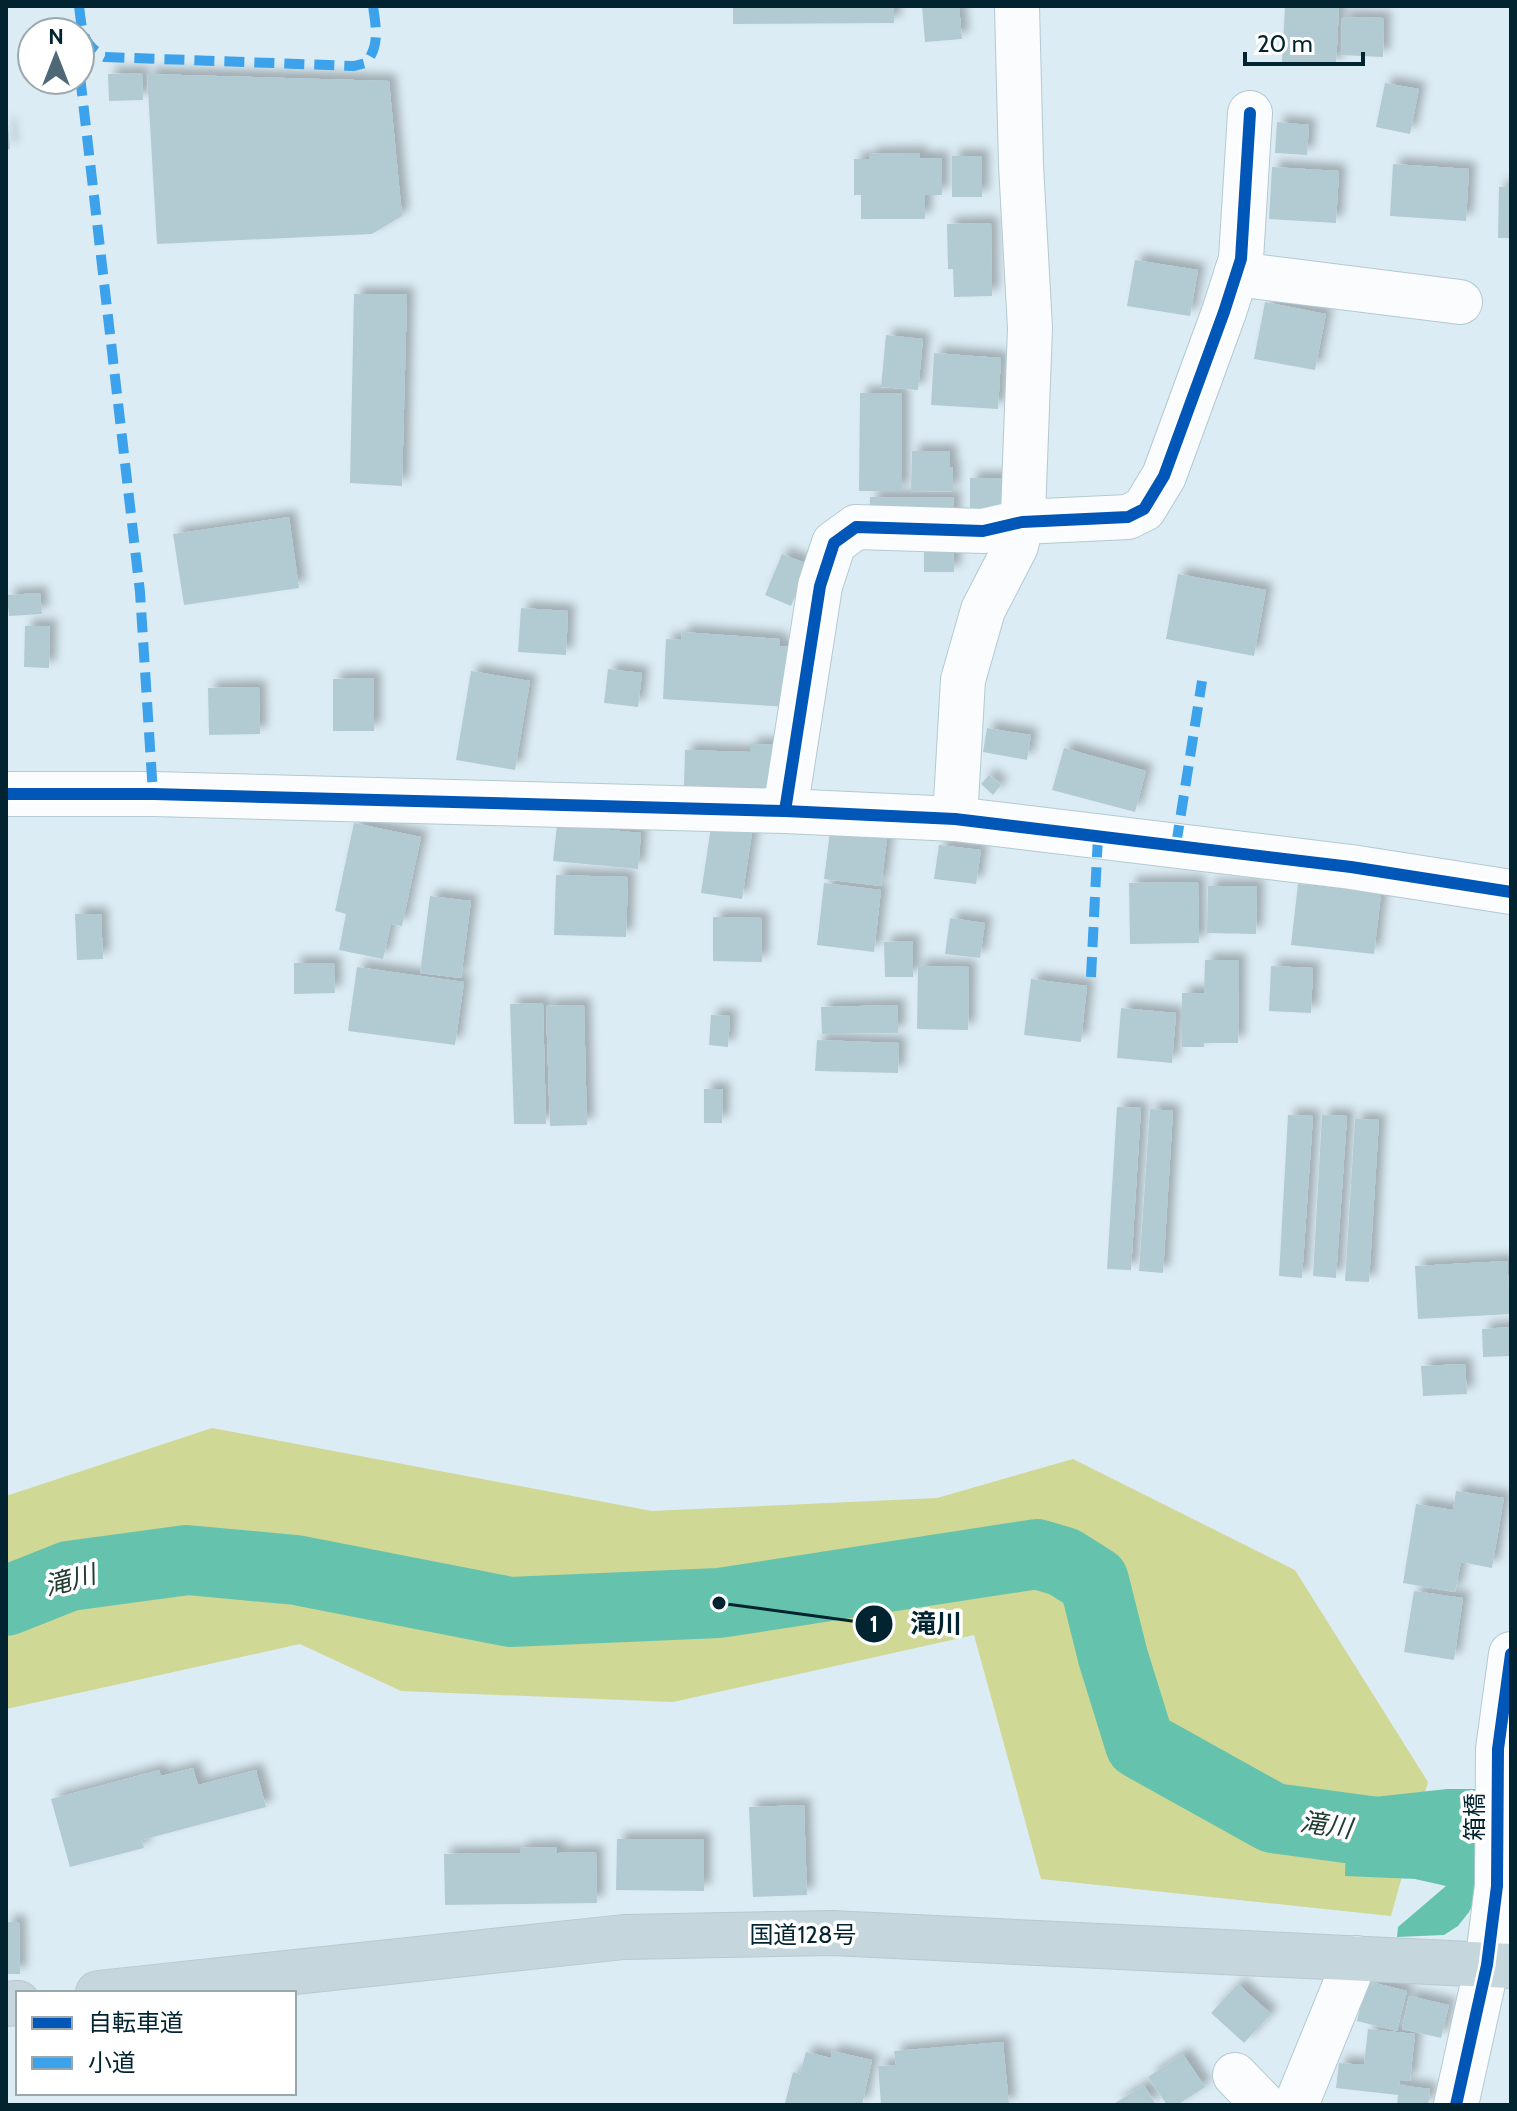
<svg xmlns="http://www.w3.org/2000/svg" width="1517" height="2111" font-family="Cabin,'Noto Sans JP',sans-serif">
  <style>
    .green { fill: #d0d895 }
    .water { fill: #65c3ad }
    .lines { fill: none; stroke-linecap: round; stroke-linejoin: round }
    .river { stroke: #65c3ad; stroke-width: 70 }
    .building { fill: #b2cbd2; filter: url(#shadow) }
    .street-casing { stroke: #b3c9d3; stroke-width: 46 }
    .highway-casing { stroke: #bbc8ce; stroke-width: 46 }
    .street { stroke: #fafcfd; stroke-width: 44 }
    .highway { stroke: #c6d6dd; stroke-width: 44 }
    .quiet { stroke: #3ca2eb; stroke-width: 10; stroke-dasharray: 20 10; stroke-linecap: butt }
    .cycleway-casing { stroke: #fff; stroke-width: 17 }
    .cycleway { stroke: #0057b8; stroke-width: 12 }
    .labels { text-anchor: middle; stroke-width: 7; stroke-linejoin: round; paint-order: stroke }
    .street-label { font-size: 24px; fill: #022330; stroke: #fff }
    .water-label { font-size: 26px; font-style: italic; fill: #213c33; stroke: #fff }
    .leader { fill: none; stroke: #022330; stroke-width: 3 }
    .callout-dot { fill: #022330; stroke: #fff; stroke-width: 3 }
    .mark-label { font-size: 24px; text-anchor: middle; font-weight: bold; fill: #fff }
    .callout-label { font-size: 26px; text-anchor: middle; font-weight: bold; fill: #022330; stroke: #fff; stroke-width: 7; stroke-linejoin: round; paint-order: stroke }
  </style>
  <defs>
    <filter id="shadow"><feDropShadow dx="7" dy="-7" stdDeviation="4" flood-color="#0004"/></filter>
  </defs>
  <rect width="100%" height="100%" fill="#dcecf4"/>
  <path class="green" d="M 212,1428 L 652,1511 L 937,1498 L 1073,1459 L 1295,1570 L 1428,1782 L 1391,1916 L 1041,1879 L 974,1635 L 673,1702 L 401,1691 L 300,1644 L 6,1709 L 6,1496 Z"/>
  <path class="water" d="M 1447,1789 L 1480,1789 L 1479,1891 L 1469,1912 L 1458,1926 L 1444,1935 L 1397,1937 L 1398,1927 L 1446,1886 L 1415,1879 L 1345,1876 L 1347,1800 Z"/>
  <g class="lines">
    <path class="river" d="M 6,1601 L 69,1576 L 187,1560 L 296,1570 L 510,1612 L 719,1603 L 1037,1554 L 1064,1562 L 1094,1581 L 1113,1657 L 1140,1744 L 1273,1818 L 1443,1841"/>
  </g>
  <g class="building">
    <path d="M 733,6 L 894,6 L 894,23 L 733,24 Z"/>
    <path d="M 922,6 L 959,6 L 962,39 L 925,42 Z"/>
    <path d="M 1285,6 L 1339,7 L 1336,65 L 1282,62 Z"/>
    <path d="M 1342,17 L 1384,18 L 1383,57 L 1341,55 Z"/>
    <path d="M 142,73 L 143,100 L 109,101 L 108,74 Z"/>
    <path d="M 147,74 L 389,81 L 402,216 L 372,234 L 157,244 Z"/>
    <path d="M 1385,83 L 1419,89 L 1410,134 L 1376,127 Z"/>
    <path d="M 1277,122 L 1309,125 L 1307,155 L 1275,153 Z"/>
    <path d="M 6,123 L 8,123 L 10,149 L 6,150 Z"/>
    <path d="M 920,153 L 920,158 L 942,158 L 942,195 L 925,195 L 925,219 L 861,219 L 861,195 L 854,195 L 854,159 L 869,159 L 869,154 Z"/>
    <rect x="952" y="156" width="30" height="41"/>
    <path d="M 1393,164 L 1469,169 L 1466,221 L 1390,216 Z"/>
    <path d="M 1272,167 L 1339,171 L 1336,223 L 1269,219 Z"/>
    <path d="M 1499,187 L 1511,187 L 1511,238 L 1498,238 Z"/>
    <path d="M 991,223 L 992,296 L 954,297 L 953,269 L 948,269 L 947,224 Z"/>
    <path d="M 1135,260 L 1198,270 L 1190,316 L 1127,306 Z"/>
    <path d="M 354,294 L 407,294 L 402,486 L 350,483 Z"/>
    <path d="M 1265,302 L 1326,314 L 1315,370 L 1254,359 Z"/>
    <path d="M 886,335 L 923,339 L 918,390 L 881,387 Z"/>
    <path d="M 934,353 L 1001,358 L 998,409 L 931,405 Z"/>
    <path d="M 860,393 L 902,393 L 902,491 L 859,491 Z"/>
    <path d="M 912,451 L 950,451 L 950,467 L 953,467 L 953,491 L 911,492 Z"/>
    <rect x="970" y="478" width="34" height="42"/>
    <rect x="870" y="497" width="84" height="24"/>
    <path d="M 289,517 L 299,588 L 184,605 L 173,534 Z"/>
    <rect x="924" y="550" width="30" height="22"/>
    <path d="M 782,554 L 808,564 L 791,606 L 765,595 Z"/>
    <path d="M 1178,574 L 1266,590 L 1254,656 L 1166,639 Z"/>
    <path d="M 40,593 L 42,614 L 9,616 L 7,595 Z"/>
    <path d="M 521,608 L 568,611 L 566,655 L 518,652 Z"/>
    <path d="M 25,626 L 50,626 L 49,668 L 24,667 Z"/>
    <path d="M 682,632 L 780,639 L 779,646 L 792,647 L 788,707 L 663,699 L 666,639 L 681,640 Z"/>
    <path d="M 608,669 L 642,673 L 638,707 L 604,703 Z"/>
    <path d="M 471,671 L 530,681 L 515,770 L 456,760 Z"/>
    <path d="M 374,678 L 374,731 L 333,731 L 333,679 Z"/>
    <path d="M 259,687 L 260,734 L 209,735 L 208,688 Z"/>
    <path d="M 987,728 L 1031,735 L 1027,760 L 983,752 Z"/>
    <path d="M 750,744 L 780,745 L 779,789 L 684,786 L 685,750 L 750,752 Z"/>
    <path d="M 1064,748 L 1146,771 L 1135,812 L 1052,790 Z"/>
    <path d="M 989,775 L 1001,785 L 993,795 L 981,784 Z"/>
    <path d="M 354,823 L 421,837 L 402,926 L 391,924 L 383,959 L 339,950 L 346,914 L 335,911 Z"/>
    <path d="M 557,825 L 641,833 L 638,869 L 553,861 Z"/>
    <path d="M 711,827 L 752,833 L 742,899 L 701,893 Z"/>
    <path d="M 830,832 L 887,839 L 881,886 L 824,879 Z"/>
    <path d="M 939,845 L 981,850 L 976,884 L 934,879 Z"/>
    <path d="M 556,875 L 628,877 L 626,937 L 554,935 Z"/>
    <path d="M 1198,882 L 1199,943 L 1130,944 L 1129,883 Z"/>
    <path d="M 824,883 L 881,890 L 874,952 L 817,945 Z"/>
    <path d="M 1298,884 L 1381,894 L 1374,954 L 1291,945 Z"/>
    <path d="M 1208,886 L 1257,886 L 1256,934 L 1207,933 Z"/>
    <path d="M 430,896 L 471,901 L 461,978 L 420,973 Z"/>
    <path d="M 75,914 L 101,914 L 103,959 L 77,960 Z"/>
    <path d="M 713,917 L 762,918 L 762,962 L 713,961 Z"/>
    <path d="M 950,918 L 985,923 L 980,958 L 945,954 Z"/>
    <path d="M 913,941 L 913,977 L 885,977 L 884,942 Z"/>
    <path d="M 1205,960 L 1239,960 L 1238,1043 L 1204,1043 L 1204,1047 L 1182,1047 L 1182,993 L 1204,993 Z"/>
    <path d="M 294,963 L 334,963 L 335,993 L 294,994 Z"/>
    <path d="M 918,966 L 969,967 L 968,1030 L 917,1029 Z"/>
    <path d="M 1271,966 L 1313,968 L 1311,1013 L 1269,1011 Z"/>
    <path d="M 357,967 L 464,982 L 455,1045 L 348,1031 Z"/>
    <path d="M 1031,979 L 1087,986 L 1081,1042 L 1024,1035 Z"/>
    <path d="M 543,1003 L 546,1124 L 514,1124 L 510,1004 Z"/>
    <path d="M 584,1005 L 587,1125 L 550,1126 L 546,1006 Z"/>
    <path d="M 898,1005 L 898,1033 L 822,1034 L 821,1007 Z"/>
    <path d="M 1121,1008 L 1176,1013 L 1172,1063 L 1117,1058 Z"/>
    <path d="M 711,1015 L 730,1016 L 728,1047 L 709,1045 Z"/>
    <path d="M 817,1040 L 899,1043 L 898,1073 L 815,1071 Z"/>
    <path d="M 704,1089 L 723,1089 L 722,1123 L 704,1123 Z"/>
    <path d="M 1117,1107 L 1141,1108 L 1131,1270 L 1107,1269 Z"/>
    <path d="M 1150,1109 L 1173,1111 L 1163,1273 L 1139,1271 Z"/>
    <path d="M 1288,1115 L 1313,1116 L 1302,1278 L 1279,1276 Z"/>
    <path d="M 1322,1115 L 1347,1116 L 1336,1278 L 1313,1276 Z"/>
    <path d="M 1355,1119 L 1379,1120 L 1369,1282 L 1345,1281 Z"/>
    <path d="M 1507,1261 L 1511,1314 L 1418,1319 L 1415,1266 Z"/>
    <path d="M 1511,1327 L 1511,1356 L 1483,1357 L 1482,1329 Z"/>
    <path d="M 1465,1364 L 1467,1394 L 1423,1396 L 1421,1366 Z"/>
    <path d="M 1456,1491 L 1504,1498 L 1492,1568 L 1461,1562 L 1455,1592 L 1403,1583 L 1416,1504 L 1453,1510 Z"/>
    <path d="M 1414,1591 L 1463,1598 L 1454,1660 L 1404,1652 Z"/>
    <path d="M 193,1768 L 198,1785 L 256,1770 L 266,1807 L 142,1840 L 144,1848 L 70,1867 L 51,1799 L 159,1770 L 161,1776 Z"/>
    <path d="M 804,1805 L 807,1895 L 753,1897 L 749,1807 Z"/>
    <path d="M 617,1839 L 704,1839 L 704,1891 L 616,1890 Z"/>
    <path d="M 557,1847 L 557,1853 L 596,1852 L 597,1903 L 445,1905 L 444,1854 L 520,1853 L 520,1848 Z"/>
    <path d="M 6,1922 L 19,1922 L 20,1974 L 6,1974 Z"/>
    <path d="M 1367,1981 L 1407,1991 L 1397,2031 L 1357,2021 Z"/>
    <path d="M 1238,1984 L 1271,2014 L 1244,2043 L 1211,2013 Z"/>
    <path d="M 1409,1996 L 1449,2005 L 1441,2038 L 1402,2029 Z"/>
    <path d="M 1368,2029 L 1415,2034 L 1410,2081 L 1400,2080 L 1399,2085 L 1430,2089 L 1428,2105 L 1397,2105 L 1398,2095 L 1336,2088 L 1339,2063 L 1364,2065 Z"/>
    <path d="M 1003,2042 L 1009,2105 L 881,2105 L 878,2066 L 896,2065 L 894,2051 Z"/>
    <path d="M 832,2051 L 872,2060 L 862,2105 L 785,2103 L 793,2072 L 800,2074 L 806,2052 L 831,2058 Z"/>
    <path d="M 1183,2054 L 1205,2087 L 1177,2105 L 1167,2105 L 1148,2077 Z"/>
    <path d="M 1144,2085 L 1156,2105 L 1112,2105 Z"/>
  </g>
  <g class="lines">
    <defs>
      <g id="street">
        <path d="M 1236,274 L 1460,302"/>
        <path d="M 6,794 L 153,794 L 785,811 L 955,819 L 1351,867 L 1511,892"/>
        <path d="M 785,811 L 820,586 L 834,543 L 856,527 L 983,531 L 1022,522 L 1128,517 L 1144,509 L 1164,476 L 1224,312 L 1241,259 L 1250,113"/>
        <path d="M 955,819 L 963,680 L 983,610 L 1016,546 L 1023,515 L 1030,328 L 1021,165 L 1017,6"/>
        <path d="M 1235,2075 L 1264,2105"/>
        <path d="M 1296,2105 L 1356,1958"/>
        <path d="M 1456,2105 L 1487,1965 L 1497,1886 L 1498,1749 L 1511,1654"/>
      </g>
      <g id="highway">
        <path d="M 98,1993 L 624,1937 L 832,1933 L 1511,1966"/>
        <path d="M 6,2004 L 18,2003"/>
      </g>
    </defs>
    <use href="#street" class="street-casing"/>
    <use href="#highway" class="highway-casing"/>
    <use href="#street" class="street"/>
    <use href="#highway" class="highway"/>
    <g class="quiet">
      <path d="M 79,6 C 82,30 82,45 105,57 L 354,66 L 366,63 C 380,45 376,28 373,6"/>
      <path d="M 80,76 L 140,592 L 153,794"/>
      <path d="M 1176,845 L 1202,681"/>
      <path d="M 1091,977 L 1098,836"/>
    </g>
    <defs>
      <g id="cycleway">
        <path d="M 6,794 L 153,794 L 785,811 L 955,819 L 1351,867 L 1511,892"/>
        <path d="M 785,811 L 820,586 L 834,543 L 856,527 L 983,531 L 1022,522 L 1128,517 L 1144,509 L 1164,476 L 1224,312 L 1241,259 L 1250,113"/>
        <path d="M 1456,2105 L 1487,1965 L 1497,1886 L 1498,1749 L 1511,1654"/>
      </g>
    </defs>
    <use href="#cycleway" class="cycleway-casing"/>
    <use href="#cycleway" class="cycleway"/>
  </g>
  <g class="labels">
    <g class="street-label">
      <text transform="translate(1475 1817) rotate(-90)" y="8">箱橋</text>
      <text x="803" y="1943">国道128号</text>
    </g>
    <g class="water-label">
      <text transform="translate(70 1580) rotate(-15)" y="9">滝川</text>
      <text transform="translate(1326 1825) rotate(8)" y="9">滝川</text>
    </g>
  </g>
  <path class="leader" d="M719 1603L874 1624"/>
  <g class="callout-dot">
    <circle cx="719" cy="1603" r="8"/>
    <circle cx="874" cy="1624" r="20"/>
  </g>
  <g class="mark-label">
    <text x="874" y="1632">1</text>
  </g>
  <g class="callout-label">
    <text x="936" y="1633">滝川</text>
  </g>
  <rect width="1517" height="2111" fill="none" stroke="#022330" stroke-width="16"/>
  <rect x="16" y="1991" width="280" height="104" fill="#ffffff" stroke="#9aa7ac" stroke-width="2"/>
  <rect x="32" y="2017" width="40" height="12" fill="#0057b8" stroke="#9aa7ac" stroke-width="2"/>
  <text x="88" y="2031" font-size="24" fill="#022330">自転車道</text>
  <rect x="32" y="2057" width="40" height="12" fill="#3ca2eb" stroke="#9aa7ac" stroke-width="2"/>
  <text x="88" y="2071" font-size="24" fill="#022330">小道</text>
  <g transform="translate(56 56)"><circle r="38" fill="#ffffff" stroke="#9aa7ac" stroke-width="2"/>
  <path d="M0-6L14 30L0 20L-14 30Z" fill="#4e6975"/>
  <text y="-12" font-size="22" font-weight="bold" text-anchor="middle" fill="#022330">N</text>
  </g>
  <path d="M1245 52v12h118v-12" fill="none" stroke="#022330" stroke-width="4"/>
  <text x="1257" y="52" font-size="24" fill="#022330" stroke="#ffffff" stroke-width="6" paint-order="stroke">20 m</text>
</svg>
